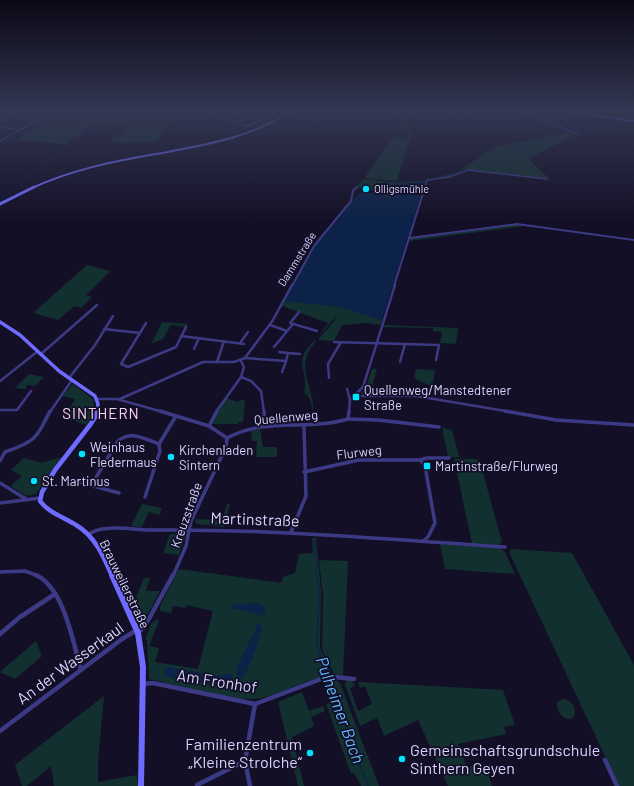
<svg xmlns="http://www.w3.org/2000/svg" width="634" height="786" font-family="Barlow,sans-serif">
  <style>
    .green { fill: #12302f }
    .water { fill: #0c2248 }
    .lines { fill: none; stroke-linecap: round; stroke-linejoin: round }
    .stream-far1 { stroke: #0c2248; stroke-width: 1 }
    .stream { stroke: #0c2248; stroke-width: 1.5 }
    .street-far4 { stroke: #3d3a85; stroke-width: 1.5 }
    .street-far3 { stroke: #3d3a85; stroke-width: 2 }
    .street-far2 { stroke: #3d3a85; stroke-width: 2.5 }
    .street-far1 { stroke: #3d3a85; stroke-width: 3.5 }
    .street { stroke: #3d3a85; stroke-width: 4.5 }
    .secondary-far4 { stroke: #6f6bff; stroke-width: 2 }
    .secondary-far3 { stroke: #6f6bff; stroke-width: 3 }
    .secondary-far2 { stroke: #6f6bff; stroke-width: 3.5 }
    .secondary-far1 { stroke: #6f6bff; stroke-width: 4.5 }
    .secondary { stroke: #6f6bff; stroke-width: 6 }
    .poi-dot { fill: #00e5ff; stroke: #130f26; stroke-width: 1.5 }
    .labels { text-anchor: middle; stroke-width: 3.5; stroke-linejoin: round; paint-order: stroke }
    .far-poi-label { font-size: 11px; fill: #d9d4ff; stroke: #130f26; text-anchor: start }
    .far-street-label { font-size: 11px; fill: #d9d4ff; stroke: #130f26 }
    .poi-label { font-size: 13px; fill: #d9d4ff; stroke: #130f26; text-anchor: start }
    .street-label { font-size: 13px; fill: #d9d4ff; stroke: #130f26 }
    .quarter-label { font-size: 15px; letter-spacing: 1px; fill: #ffd6f0; stroke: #130f26 }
    .near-street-label { font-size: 16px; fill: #d9d4ff; stroke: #130f26 }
    .near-poi-label { font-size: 16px; fill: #d9d4ff; stroke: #130f26; text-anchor: end }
    .near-water-label { font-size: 17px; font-style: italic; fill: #62b6ff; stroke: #130f26 }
  </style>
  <rect width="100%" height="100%" fill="#130f26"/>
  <g class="green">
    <path d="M 64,112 L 87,112 L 85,114 L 99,115 L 104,112 L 65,144 L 15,140 Z"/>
    <path d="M 388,112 L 403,114 L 410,112 L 420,112 L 404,117 L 410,116 L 407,118 C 416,140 401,160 397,181 L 366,178 L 365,177 L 394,137 L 407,138 L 409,131 L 397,130 L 400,117 L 403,117 Z"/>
    <path d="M 598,112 L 634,112 L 634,120 L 597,114 Z"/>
    <path d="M 172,117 L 157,142 L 110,143 L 116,134 L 121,134 L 125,126 L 88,127 L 97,118 Z"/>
    <path d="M 569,132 L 576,135 L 529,158 L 530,161 L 550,179 L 465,169 L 449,176 L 435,178 L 457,172 L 495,147 Z"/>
    <path d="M 363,179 L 389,182 L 426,181 L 423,183 L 390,185 L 391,194 L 347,308 L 381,318 L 382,320 L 381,325 L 366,323 L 342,325 L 334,341 L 318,340 L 335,320 L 336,316 L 333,321 L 331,319 L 332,321 L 317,339 L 328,323 L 282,306 L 295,281 L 352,201 L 359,194 L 372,193 L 374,191 L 366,189 L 367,186 L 365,186 L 362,188 L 357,187 Z"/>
    <path d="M 515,224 L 525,226 L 409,241 L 410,238 Z"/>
    <path d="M 87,265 L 111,271 L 86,295 L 92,297 L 81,308 L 74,306 L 58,320 L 33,313 Z"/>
    <path d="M 162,322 L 188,324 L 187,327 L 171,325 L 163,339 L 151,344 Z"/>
    <path d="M 383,325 L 458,328 L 456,344 L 440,343 L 442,332 L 433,331 L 433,328 L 383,327 Z"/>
    <path d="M 315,340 L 316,341 C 292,369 316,386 313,415 C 311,407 313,398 304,393 C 308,380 300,369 303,356 C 305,350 311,344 315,340 Z"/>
    <path d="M 372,369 L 377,369 L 370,393 L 379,394 L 360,394 L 366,387 Z"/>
    <path d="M 416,369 L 435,370 L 432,387 L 414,378 Z"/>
    <path d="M 29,374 L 44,377 L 35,386 L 27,385 L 25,389 L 32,390 L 15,388 Z"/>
    <path d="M 73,384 L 93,399 L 95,411 L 87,425 L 71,420 L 71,418 L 64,418 L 75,399 L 62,396 Z"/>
    <path d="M 226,398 L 238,402 L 240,400 L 245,400 L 243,422 L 238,422 L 238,424 L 212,424 Z"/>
    <path d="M 442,428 L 452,430 L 459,457 L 448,457 Z"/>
    <path d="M 260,429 L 263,447 L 277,447 L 277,457 L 256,457 L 257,441 L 252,441 L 251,431 Z"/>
    <path d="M 61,457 L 36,494 L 26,496 L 11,486 L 22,476 L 11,470 L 24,458 L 42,463 Z"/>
    <path d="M 454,459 L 476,459 L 480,462 L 502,542 L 499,545 L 472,543 Z"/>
    <path d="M 142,504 L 162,508 L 159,515 L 149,512 L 142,527 L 131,526 Z"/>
    <path d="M 227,504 L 230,504 L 224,527 L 196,524 L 195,519 L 222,520 Z"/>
    <path d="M 170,534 L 184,534 L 186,535 L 179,555 L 163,553 Z"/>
    <path d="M 312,538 L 316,538 L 321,591 L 320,648 L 332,675 C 307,678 285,693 261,698 C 238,704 174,684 149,679 L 147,640 L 145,640 L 151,624 L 156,620 L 159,621 L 149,646 L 159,648 L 155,662 L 198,669 L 213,611 L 186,605 L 186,608 L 173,606 L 171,613 L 160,611 L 160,606 L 179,569 L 281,583 L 283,577 L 295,573 L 299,554 L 313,553 Z"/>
    <path d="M 440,544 L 500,548 L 505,552 L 515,574 L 445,569 Z"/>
    <path d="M 511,549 L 572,553 L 634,665 L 634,786 L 619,786 L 509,552 Z"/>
    <path d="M 319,560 L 348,561 L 343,676 L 335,676 L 322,650 L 323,596 Z"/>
    <path d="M 144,578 L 150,578 L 146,591 L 160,591 L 144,621 L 140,617 L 138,620 L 132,607 Z"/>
    <path d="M 36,641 L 42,656 L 15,679 L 0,672 Z"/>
    <path d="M 336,680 L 340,683 L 379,786 L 361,786 L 354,773 L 351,774 L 326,704 L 330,702 L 323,682 Z"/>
    <path d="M 346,680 L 351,680 L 355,686 L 350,688 L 358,711 L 372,704 L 365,686 L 360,688 L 358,682 L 503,690 L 515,725 L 504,727 L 506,734 L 458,744 L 467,767 L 485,764 L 492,786 L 448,786 L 418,720 L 384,736 L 377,718 L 360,726 L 345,685 Z"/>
    <path d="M 302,692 L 309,711 L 323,706 L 325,711 L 311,717 L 314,726 L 292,737 L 304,786 L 298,786 L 278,702 Z"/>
    <path d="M 104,696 L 98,761 L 98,782 L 137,775 L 138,786 L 54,786 L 51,766 L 27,786 L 22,786 L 15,765 Z"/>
    <path d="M 563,699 C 573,700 579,711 572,719 C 562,720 556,711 557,702 Z"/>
  </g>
  <g class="water">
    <path d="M 425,182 L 382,320 L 340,307 L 284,301 L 315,246 L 359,194 L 364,192 L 390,197 L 390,185 Z"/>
    <path d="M 259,603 L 265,608 L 265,613 L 262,616 L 244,610 L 229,608 L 235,604 Z"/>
    <path d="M 258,624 L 262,626 C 261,636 247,677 239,680 L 236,669 Z"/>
    <path d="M 168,667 L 218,676 L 229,673 L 233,676 L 234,685 L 227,688 L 164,676 L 164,671 Z"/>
  </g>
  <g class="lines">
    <g class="stream-far1">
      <path d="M 450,112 L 457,116"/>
      <path d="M 98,116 L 103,112"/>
      <path d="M 406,116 L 416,112"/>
      <path d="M 69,143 L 77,136"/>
      <path d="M 62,148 L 67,144"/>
      <path d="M 396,152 L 407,153"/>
      <path d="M 42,166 L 62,149"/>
      <path d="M 445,177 L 458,172 L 473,162 L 546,139 L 563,137"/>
      <path d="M 386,181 L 380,177 L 381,175 L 379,174 L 387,168 L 386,165 L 392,156 L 391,154 L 396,153 L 397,145 L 409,139 C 410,119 408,118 390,112"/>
      <path d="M 14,191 L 41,167"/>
      <path d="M 373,194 L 383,183 L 415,183 L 426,180"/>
      <path d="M 0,199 L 10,193"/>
      <path d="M 314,538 L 317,576"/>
    </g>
    <g class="stream">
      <path d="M 317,575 L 319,593 L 317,643 L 327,677"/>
      <path d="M 328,680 L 368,786"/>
    </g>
    <g class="street-far4">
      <path d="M 215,112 L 214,114 L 246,127 L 277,112"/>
      <path d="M 229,112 L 229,114 L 234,116"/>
      <path d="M 465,112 L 472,112"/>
      <path d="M 524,112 L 578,134"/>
      <path d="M 0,118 L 16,112"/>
      <path d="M 225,119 L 243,112"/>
      <path d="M 235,123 L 261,112"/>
      <path d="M 315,123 L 320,112"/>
      <path d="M 0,127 L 18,130"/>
      <path d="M 78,134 L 104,112"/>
      <path d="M 0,141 L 52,112"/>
      <path d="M 425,188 L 427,180 L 449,177 L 468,170 L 547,179"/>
    </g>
    <g class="street-far3">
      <path d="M 410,238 L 517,224 L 634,240"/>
      <path d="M 292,286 L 314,246 L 351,201 L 353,191 L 357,187"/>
      <path d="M 394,286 L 425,187"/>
    </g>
    <g class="street-far2">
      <path d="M 299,312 L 290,323 L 317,331"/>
      <path d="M 146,323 L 121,364 L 128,367 L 176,347 L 186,327"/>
      <path d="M 270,325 L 287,331"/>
      <path d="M 104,329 L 140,333"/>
      <path d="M 181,336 L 244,344"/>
      <path d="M 334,342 L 439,345 L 436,360"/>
      <path d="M 240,343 L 248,332"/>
      <path d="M 274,347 L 293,324"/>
      <path d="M 194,349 L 199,338"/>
      <path d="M 279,352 L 288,353 L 286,361"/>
      <path d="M 288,353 L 300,354"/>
      <path d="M 41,354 L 97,305"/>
      <path d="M 245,358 L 286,361 L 282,372"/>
      <path d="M 217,362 L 224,341"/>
      <path d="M 400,362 L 405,344"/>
      <path d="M 241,377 L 251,381 L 261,391 L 264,412"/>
      <path d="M 69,378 L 95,345 L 113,316"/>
      <path d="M 329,378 L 328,364 L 341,342"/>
      <path d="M 0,381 L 38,351"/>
      <path d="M 347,389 L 350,400"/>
      <path d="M 354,396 L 416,396 L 511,412"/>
      <path d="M 97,399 L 117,399 L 163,412"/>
      <path d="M 120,399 L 203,362 L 234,362 L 245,358 L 273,320 L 292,285"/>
      <path d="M 0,410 L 17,410 L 31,391"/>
      <path d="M 50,412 L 72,380"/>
      <path d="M 216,412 L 241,377 L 244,367 L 241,361"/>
      <path d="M 349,412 L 350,400 L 363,387 L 395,285"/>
    </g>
    <g class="street-far1">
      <path d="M 160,411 L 209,426 L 227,438"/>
      <path d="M 264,411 L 265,426"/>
      <path d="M 505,411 L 556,420 L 634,425"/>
      <path d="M 348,419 L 378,420 L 439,427"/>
      <path d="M 209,426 L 217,411"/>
      <path d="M 227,438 C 265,417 308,431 348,419 L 349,411"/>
      <path d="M 420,460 L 427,458 L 449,458"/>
      <path d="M 0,461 L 5,452 C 35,442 36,439 50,411"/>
      <path d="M 304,472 L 359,460 L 420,460 L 425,466 L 435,523 L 428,537 L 423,541"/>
      <path d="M 75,481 L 119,493"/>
      <path d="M 0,483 L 26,499"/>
      <path d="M 92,484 L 118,441 C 131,430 145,439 159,444"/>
      <path d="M 145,497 L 160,451 L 159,444 L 176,416"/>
      <path d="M 0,503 L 40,498"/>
      <path d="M 291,532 L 306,496 L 304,427"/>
      <path d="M 88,535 C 100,523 136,530 153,530 C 271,529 388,539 505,547"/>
      <path d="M 0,572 L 25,571 L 38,576"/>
      <path d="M 173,576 L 186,546 L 191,521 L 226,447 L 227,438"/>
    </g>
    <g class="street">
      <path d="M 36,575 C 64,588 73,642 81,670"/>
      <path d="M 138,633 L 145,626 L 173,575"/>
      <path d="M 0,634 L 20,617 L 55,594"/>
      <path d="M 143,684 L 153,683 L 255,704 L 321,679 L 335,677 L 354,679"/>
      <path d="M 0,731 L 122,639 L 137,630"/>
      <path d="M 605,760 L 617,786"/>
      <path d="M 197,785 L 245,761"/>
      <path d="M 250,786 L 245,761 L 255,704"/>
    </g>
    <g class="secondary-far4">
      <path d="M 572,112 L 634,121"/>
      <path d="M 32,188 C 71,170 114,161 156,154 C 203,145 248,139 289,112"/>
    </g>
    <path class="secondary-far3" d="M 0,204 L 34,187"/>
    <path class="secondary-far2" d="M 0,322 L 20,335 L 59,371 L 95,396 L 98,404 L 97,412"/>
    <path class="secondary-far1" d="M 97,411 L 96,416 L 90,425 L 55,470 L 42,492 L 40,501 C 49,513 64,517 76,525 C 95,536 104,557 112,576"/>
    <path class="secondary" d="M 112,575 L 138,633 L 143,667 L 141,786"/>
  </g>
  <linearGradient id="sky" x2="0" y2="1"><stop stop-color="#0a0815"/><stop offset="0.5" stop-color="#333752"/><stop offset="1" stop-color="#333752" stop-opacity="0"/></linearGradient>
  <rect width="634" height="222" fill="url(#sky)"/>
  <g class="poi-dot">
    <circle cx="366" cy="189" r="4"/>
    <rect x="352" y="393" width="8" height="8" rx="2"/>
    <circle cx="82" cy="454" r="4"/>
    <circle cx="171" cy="457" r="4"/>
    <rect x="423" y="462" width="8" height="8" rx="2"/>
    <circle cx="34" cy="481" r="4"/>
    <circle cx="310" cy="753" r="4"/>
    <circle cx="402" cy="759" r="4"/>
  </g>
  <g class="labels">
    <g class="far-poi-label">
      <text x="374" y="193">Olligsmühle</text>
    </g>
    <g class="far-street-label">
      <text transform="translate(297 259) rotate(-58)" y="4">Dammstraße</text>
    </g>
    <g class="poi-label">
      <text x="364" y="395">Quellenweg/Manstedtener<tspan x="364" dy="15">Straße</tspan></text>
      <text x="90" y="452">Weinhaus<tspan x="90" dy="15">Fledermaus</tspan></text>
      <text x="179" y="455">Kirchenladen<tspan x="179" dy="15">Sintern</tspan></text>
      <text x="435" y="471">Martinstraße/Flurweg</text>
      <text x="42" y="486">St. Martinus</text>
    </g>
    <g class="street-label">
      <text transform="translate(286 417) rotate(-5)" y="5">Quellenweg</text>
      <text transform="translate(359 452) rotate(-7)" y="5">Flurweg</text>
      <text transform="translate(186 515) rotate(-70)" y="5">Kreuzstraße</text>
      <text transform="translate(125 584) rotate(64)" y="5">Brauweilerstraße</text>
    </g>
    <g class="quarter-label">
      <text x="101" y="419">SINTHERN</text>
    </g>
    <g class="near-street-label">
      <text transform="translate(255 519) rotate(2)" y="6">Martinstraße</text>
      <text transform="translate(70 663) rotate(-36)" y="6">An der Wasserkaul</text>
      <text transform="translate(217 681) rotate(9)" y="6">Am Fronhof</text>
    </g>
    <g class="near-poi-label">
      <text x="302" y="750">Familienzentrum<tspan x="302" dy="18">„Kleine Strolche“</tspan></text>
      <text x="410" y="756" text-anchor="start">Gemeinschaftsgrundschule<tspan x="410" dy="18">Sinthern Geyen</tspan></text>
    </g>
    <g class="near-water-label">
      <text transform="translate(340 710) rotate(70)" y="6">Pulheimer Bach</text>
    </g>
  </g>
</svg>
